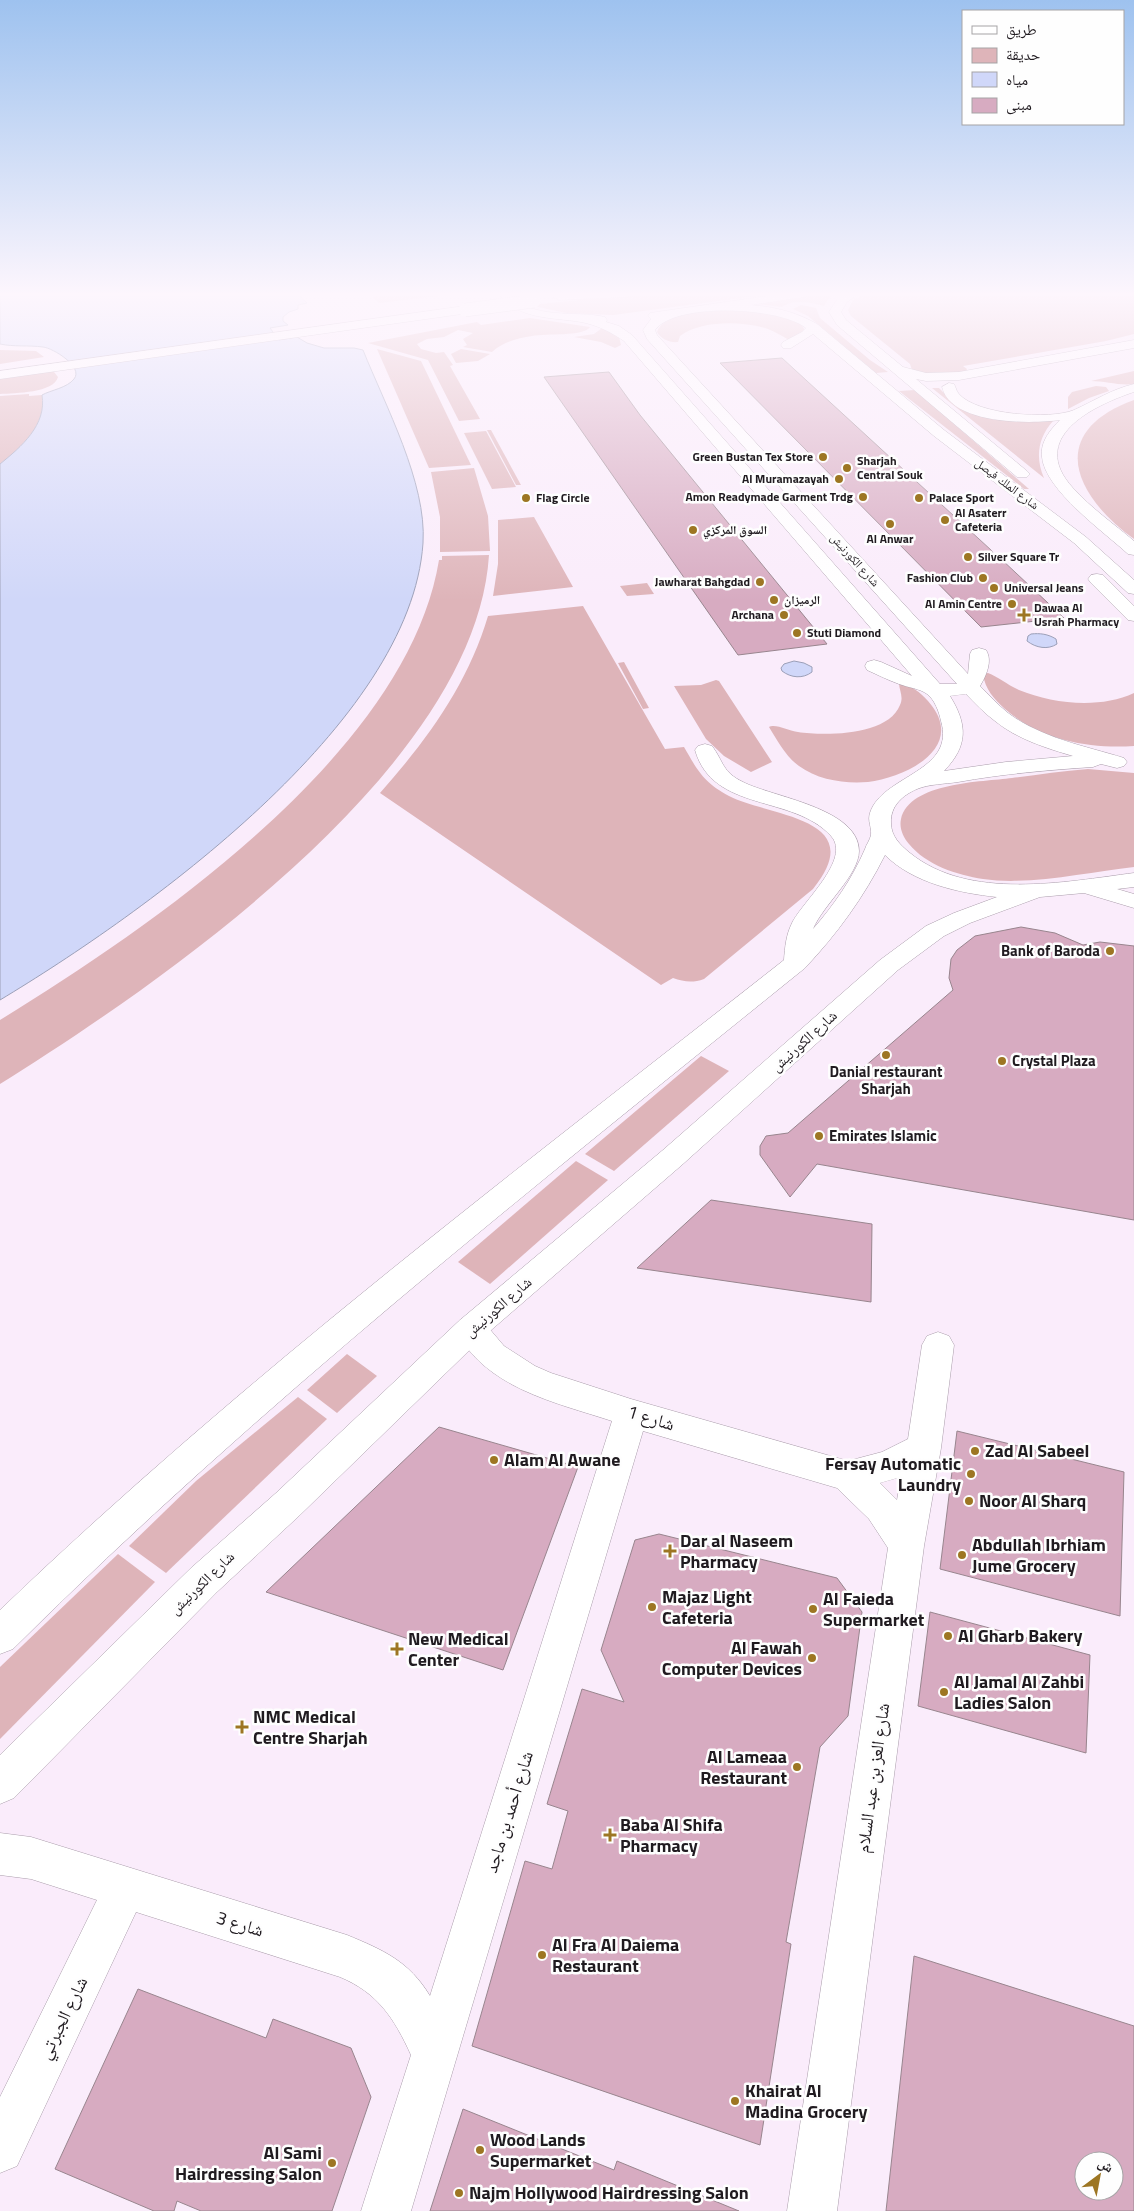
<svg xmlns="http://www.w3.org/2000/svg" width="1134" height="2211" font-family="'Titillium Web','Noto Naskh Arabic',sans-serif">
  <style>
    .green { fill: #deb4b9 }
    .water { fill: #d0d7f9; stroke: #9b9fb8 }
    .building { fill: #d7abc1; stroke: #98858e; fill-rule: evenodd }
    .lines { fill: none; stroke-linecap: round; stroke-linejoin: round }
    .minor-casing { stroke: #aa9dab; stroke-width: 1 }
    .major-casing { stroke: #aa9dab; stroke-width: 1 }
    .minor { fill: #fff; fill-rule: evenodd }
    .major { fill: #fff; fill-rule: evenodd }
    .major-bridge-casing { stroke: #aa9dab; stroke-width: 14; stroke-linecap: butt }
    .major-bridge { stroke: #fff; stroke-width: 13 }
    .poi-dot { fill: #9d7623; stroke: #fefefe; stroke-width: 2 }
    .labels { text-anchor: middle; stroke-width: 5; stroke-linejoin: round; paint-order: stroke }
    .far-poi-label { font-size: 12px; font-weight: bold; fill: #201b20; stroke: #fefefe; text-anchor: start }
    .far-street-label { font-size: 12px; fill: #201b20; stroke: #fefefe }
    .poi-label { font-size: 15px; font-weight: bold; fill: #201b20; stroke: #fefefe; text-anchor: start }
    .street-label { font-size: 15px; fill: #201b20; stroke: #fefefe }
    .near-street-label { font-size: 18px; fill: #201b20; stroke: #fefefe }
    .near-poi-label { font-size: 18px; font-weight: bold; fill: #201b20; stroke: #fefefe; text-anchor: start }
  </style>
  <rect width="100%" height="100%" fill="#faecfb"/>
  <g class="green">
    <path d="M 413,292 L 441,292 L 435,293 L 439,296 L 379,303 L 373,297 Z"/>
    <path d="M 736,292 L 786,292 L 613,315 L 566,313 L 529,305 L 611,297 Z"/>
    <path d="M 836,292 L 828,299 L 824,306 C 811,302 793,299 782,307 L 758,304 Z"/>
    <path d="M 869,292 L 1134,292 L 1134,334 L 1106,341 L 963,366 L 967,369 L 966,371 C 947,374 931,376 912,370 L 910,364 L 851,316 L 848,310 L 853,300 Z"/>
    <path d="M 801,305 L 816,308 L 820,318 L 870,360 L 888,372 L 876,373 L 808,316 L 793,309 Z"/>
    <path d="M 732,309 C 749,311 800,312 805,331 L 789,340 C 782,336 776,332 768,329 C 742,321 702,320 680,336 L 678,342 C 670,343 661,339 657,332 C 663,312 714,310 732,309 Z"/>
    <path d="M 530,318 L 590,327 C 583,337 546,333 532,336 C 518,338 503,342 492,352 L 463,347 L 467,345 L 463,339 L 473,333 L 458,330 L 444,337 L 427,339 L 417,344 L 421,349 L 436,353 L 444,352 L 453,365 L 450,366 L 480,419 L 459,421 L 428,360 L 368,343 L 477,322 L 481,325 Z"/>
    <path d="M 602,328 L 619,337 L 621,345 L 615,348 L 601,342 L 574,337 L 594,334 Z"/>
    <path d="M 377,349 L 421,361 L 471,465 L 429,468 Z"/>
    <path d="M 461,349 L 490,354 L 478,361 L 456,363 L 451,354 Z"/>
    <path d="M 0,350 L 36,351 L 44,357 L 0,364 Z"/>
    <path d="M 1134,371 L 1134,384 C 1120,386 1105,381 1091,381 Z"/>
    <path d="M 48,372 L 54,372 L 58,377 C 54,393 15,393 0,394 L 0,379 Z"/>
    <path d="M 1096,386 L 1106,387 L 1109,391 L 1089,398 L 1068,409 L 1068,397 L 1072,392 Z"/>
    <path d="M 932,388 L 939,388 L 950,399 L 1014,421 L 1053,421 C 1038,438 1035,457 1044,478 Z"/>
    <path d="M 915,390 L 1029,489 L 1024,489 L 899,391 Z"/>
    <path d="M 29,394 L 29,396 L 42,395 C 47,425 21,447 0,464 L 0,396 Z"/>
    <path d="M 1134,400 L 1134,539 C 1073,495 1046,432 1134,400 Z"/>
    <path d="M 491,430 L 521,485 L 516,485 L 487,430 Z"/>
    <path d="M 486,431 L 516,487 L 492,489 L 464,433 Z"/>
    <path d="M 474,468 L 488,516 L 490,551 L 440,552 L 440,517 L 431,472 Z"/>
    <path d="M 534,517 L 573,587 L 493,596 L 498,564 L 498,520 Z"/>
    <path d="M 489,555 C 476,766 165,981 0,1084 L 0,1020 C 155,925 408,751 439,560 L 442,560 L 442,556 Z"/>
    <path d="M 647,583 L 654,594 L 627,596 L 620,586 Z"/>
    <path d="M 583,606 L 665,749 L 684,747 C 698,771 703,782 729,796 C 770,817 871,817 813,889 L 704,979 C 693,983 684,982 673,978 L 661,985 L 380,793 C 427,740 468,684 488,616 Z"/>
    <path d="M 624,662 L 649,708 L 643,709 L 618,663 Z"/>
    <path d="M 988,673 C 998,677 1008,685 1019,690 C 1053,704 1100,709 1134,693 L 1134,746 C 1089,749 1040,740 1005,709 C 994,699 985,689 983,674 Z"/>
    <path d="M 716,680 L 719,681 L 772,762 L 751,772 L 724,756 L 706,739 L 674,686 L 701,685 Z"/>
    <path d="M 899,683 C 910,684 921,693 928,701 C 968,746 908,777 868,782 C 845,784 818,780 799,766 C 786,757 777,740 769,727 C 775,723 789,731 798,732 C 824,736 888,736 900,705 C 904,697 899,690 899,683 Z"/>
    <path d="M 1088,769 L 1134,773 L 1134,867 C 1088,872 1029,886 983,879 C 957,875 926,865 909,844 C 903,837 899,828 901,819 C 910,782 982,782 1012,778 C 1037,775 1062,771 1088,769 Z"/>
    <path d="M 701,1056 L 729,1071 L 614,1171 L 585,1154 Z"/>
    <path d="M 576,1161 L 608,1180 L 490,1284 L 458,1262 Z"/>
    <path d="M 347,1354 L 377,1376 L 337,1413 L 307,1390 Z"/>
    <path d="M 298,1397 L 327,1419 L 166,1573 L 129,1546 L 196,1481 Z"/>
    <path d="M 118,1554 L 155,1582 L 0,1739 L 0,1667 Z"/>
  </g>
  <g class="water">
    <path d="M 0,292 L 295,292 L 307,303 L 298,305 L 298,309 L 289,312 L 283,317 L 283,321 L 288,325 L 270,328 L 279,340 L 297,337 L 307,343 L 324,348 L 354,348 L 363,350 C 385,405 427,483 423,543 C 411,724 143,914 0,1000 L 0,464 C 21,447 47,425 42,395 C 51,390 67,388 74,379 C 84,367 53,348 43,347 C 28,345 14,347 0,344 Z"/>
    <path d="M 1031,634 C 1040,633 1048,634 1056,639 L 1057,644 C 1048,650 1036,648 1027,641 L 1028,636 Z"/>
    <path d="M 794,661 L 804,663 L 812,667 L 812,672 C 803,679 791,678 782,671 L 781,668 L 784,664 Z"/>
  </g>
  <g class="building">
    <path d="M 782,358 L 991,550 L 997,559 L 1000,558 L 1064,618 L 981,627 L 720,363 Z"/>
    <path d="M 609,372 L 640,415 L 827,644 L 738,655 L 544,377 Z"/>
    <path d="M 1021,927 L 1055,933 L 1083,945 L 1100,942 L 1134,946 L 1134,1220 L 817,1164 L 790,1197 L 760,1155 L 760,1146 L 766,1136 L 788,1133 L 953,990 L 949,978 L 951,959 L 957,950 L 975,936 Z"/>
    <path d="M 711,1200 L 872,1224 L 871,1302 L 637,1268 Z"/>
    <path d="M 439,1427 L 578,1467 L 503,1670 L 266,1592 Z"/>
    <path d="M 957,1431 L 1124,1472 L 1120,1616 L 940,1569 Z"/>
    <path d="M 659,1534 L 837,1578 L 862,1612 L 848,1716 L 820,1747 L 786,1942 L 791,1944 L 760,2145 L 472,2046 L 525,1861 L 552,1869 L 568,1811 L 547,1804 L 582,1689 L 624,1702 L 601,1650 L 635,1540 Z"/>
    <path d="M 930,1612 L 1090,1655 L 1086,1753 L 918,1706 Z"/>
    <path d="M 914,1956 L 1134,2026 L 1134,2211 L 886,2211 ZM 1084,2161 L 1114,2161 L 1114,2191 L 1084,2191 Z"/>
    <path d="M 138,1989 L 266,2038 L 273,2019 L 351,2048 L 371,2097 L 332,2211 L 201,2211 L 177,2201 L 174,2211 L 154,2211 L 55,2169 Z"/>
    <path d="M 463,2109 L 614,2170 L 617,2161 L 739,2211 L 430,2211 Z"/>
  </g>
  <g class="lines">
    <defs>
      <path id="minor" d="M 471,1316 L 482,1320 L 504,1346 L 535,1366 L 551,1373 L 631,1399 L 848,1461 L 882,1452 L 908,1439 L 922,1345 L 927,1336 L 938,1332 L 949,1336 L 954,1345 L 941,1448 L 924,1546 L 837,2211 L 787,2211 L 888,1548 L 869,1519 L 837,1488 L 643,1431 L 411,2211 L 361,2211 L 411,2055 C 394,2018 378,1993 340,1977 L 136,1912 L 17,2166 L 0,2173 L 0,2097 L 97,1900 L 31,1879 L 0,1875 L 0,1833 L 31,1837 L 347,1935 C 383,1950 409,1961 430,1996 L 612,1421 C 554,1402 485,1388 455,1329 L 460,1320 ZM 901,1477 L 897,1500 L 880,1483 Z"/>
      <g id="major">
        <path d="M 497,292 L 509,292 C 530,321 575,310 605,317 L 607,320 L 606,322 L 619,326 L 632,335 L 940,684 L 957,684 L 647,339 L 643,330 L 651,319 L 648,316 L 650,313 L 794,292 L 822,292 L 816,295 L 751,305 C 775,307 796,312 817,324 L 944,430 L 1086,537 L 1134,580 L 1134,594 L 1128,593 L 1074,543 L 934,436 L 813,334 L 791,348 L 783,348 L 781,345 L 783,342 L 802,332 L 806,328 C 781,307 675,302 655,330 L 657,335 L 968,674 L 970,654 L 972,650 L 979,648 L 986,650 C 993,661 986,676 980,686 C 989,695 998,705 1008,713 C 1041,738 1085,746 1124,758 L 1127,762 L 1124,766 L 1117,768 L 1101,764 L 1093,767 C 1048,770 1002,774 958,782 C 945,784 929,784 917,789 C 903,795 890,806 891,823 C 891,836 900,845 910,853 C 969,901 1065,882 1134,873 L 1134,887 L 1117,889 L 1134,894 L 1134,908 L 1084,893 L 1040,897 L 970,923 L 944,936 L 898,970 L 683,1164 L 482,1338 L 300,1515 L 217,1592 L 14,1798 L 0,1804 L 0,1755 L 191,1568 L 276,1493 L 460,1320 L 663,1150 L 880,960 L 926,926 L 954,913 L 997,897 C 959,893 913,883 885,855 C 864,897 837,934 805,968 C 534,1187 260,1403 13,1649 L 0,1654 L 0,1610 C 245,1375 517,1170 784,960 C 785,947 786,935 792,923 C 802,902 852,859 831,836 C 793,794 713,813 695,750 L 698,746 L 705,744 L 712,746 C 724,762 722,772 743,782 C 772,797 859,808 859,851 C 859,875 823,905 813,929 C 834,905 852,879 865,849 C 866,845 870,840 871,835 C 872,824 865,820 873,806 C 892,774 955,769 941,721 C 939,712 935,700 927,694 C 921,689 907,687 899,684 C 888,680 878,675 867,670 L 865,666 L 867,662 L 874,660 L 881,662 L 912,676 L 624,341 C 611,332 597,325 581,322 C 551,317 517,320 497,292 ZM 966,694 C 975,703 984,713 995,721 C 1017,739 1046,748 1073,756 L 1006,762 L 944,771 C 968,746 968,725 950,696 Z"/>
        <path d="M 594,292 L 668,292 L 662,295 L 559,300 L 553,297 L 559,294 Z"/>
        <path d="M 847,292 L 861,292 L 847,302 L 841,312 L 846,320 L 903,367 L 926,373 L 959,372 L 1134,340 L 1134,348 L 959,380 L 926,381 L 916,379 L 1027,471 L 1030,474 L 1027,477 L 1017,477 L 837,325 L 829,312 L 838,298 Z"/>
        <path d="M 465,306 L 469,307 L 471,310 L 469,313 L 0,379 L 0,371 Z"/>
        <path d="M 949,383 L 954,384 C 956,387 956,391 959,394 C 977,415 1050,420 1074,410 C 1094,401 1112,389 1134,384 L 1134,392 C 1092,406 1027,438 1073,488 C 1091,508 1114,524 1134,541 L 1134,555 L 1128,554 C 1104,532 1045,490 1042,457 C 1040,442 1050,430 1060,420 C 1031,424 951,425 942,387 Z"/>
        <path d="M 1097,574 L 1103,575 L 1134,606 L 1134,621 L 1128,620 L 1091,583 L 1088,579 L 1091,575 Z"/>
      </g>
    </defs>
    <use href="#minor" class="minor-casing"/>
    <use href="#major" class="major-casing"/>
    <use href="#minor" class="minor"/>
    <use href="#major" class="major"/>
    <defs>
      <path id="major-bridge" d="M 465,310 L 534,301"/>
    </defs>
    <use href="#major-bridge" class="major-bridge-casing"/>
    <use href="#major-bridge" class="major-bridge"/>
  </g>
  <linearGradient id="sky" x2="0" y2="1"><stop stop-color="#9ec2ef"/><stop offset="0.49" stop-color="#fdf6fd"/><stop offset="1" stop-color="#fdf6fd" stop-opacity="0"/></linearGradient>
  <rect width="1134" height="601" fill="url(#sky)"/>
  <g class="poi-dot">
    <circle cx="823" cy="457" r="5"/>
    <circle cx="847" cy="468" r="5"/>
    <circle cx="839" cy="479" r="5"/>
    <circle cx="863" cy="497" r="5"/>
    <circle cx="526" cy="498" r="5"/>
    <circle cx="919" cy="498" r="5"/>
    <circle cx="945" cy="520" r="5"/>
    <circle cx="890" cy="524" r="5"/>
    <circle cx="693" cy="530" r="5"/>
    <circle cx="968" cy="557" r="5"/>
    <circle cx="983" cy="578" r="5"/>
    <circle cx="760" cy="582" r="5"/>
    <circle cx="994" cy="588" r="5"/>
    <circle cx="774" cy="600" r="5"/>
    <circle cx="1012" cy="604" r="5"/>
    <circle cx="784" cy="615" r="5"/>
    <path d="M1021.5 607.5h5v5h5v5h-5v5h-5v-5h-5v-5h5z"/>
    <circle cx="797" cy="633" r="5"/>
    <circle cx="1110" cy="951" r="5"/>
    <circle cx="886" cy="1055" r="5"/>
    <circle cx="1002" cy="1061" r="5"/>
    <circle cx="819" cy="1136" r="5"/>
    <circle cx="975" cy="1451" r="5"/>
    <circle cx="494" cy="1460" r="5"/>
    <circle cx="971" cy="1474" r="5"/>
    <circle cx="969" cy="1501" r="5"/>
    <path d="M667.5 1543.5h5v5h5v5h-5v5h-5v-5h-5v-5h5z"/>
    <circle cx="962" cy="1555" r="5"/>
    <circle cx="652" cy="1607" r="5"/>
    <circle cx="813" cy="1609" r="5"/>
    <circle cx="948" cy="1636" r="5"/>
    <path d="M394.5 1641.5h5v5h5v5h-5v5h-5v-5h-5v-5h5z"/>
    <circle cx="812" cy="1658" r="5"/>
    <circle cx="944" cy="1692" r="5"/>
    <path d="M239.5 1719.5h5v5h5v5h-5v5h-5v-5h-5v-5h5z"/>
    <circle cx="797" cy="1767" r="5"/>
    <path d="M607.5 1827.5h5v5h5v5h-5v5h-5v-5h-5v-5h5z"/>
    <circle cx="542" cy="1955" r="5"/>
    <circle cx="735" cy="2101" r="5"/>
    <circle cx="480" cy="2150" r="5"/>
    <circle cx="332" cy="2163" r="5"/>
    <circle cx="459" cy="2193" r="5"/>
  </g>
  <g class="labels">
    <g class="far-poi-label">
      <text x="813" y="461" text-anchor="end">Green Bustan Tex Store</text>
      <text x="857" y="465">Sharjah<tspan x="857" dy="14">Central Souk</tspan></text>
      <text x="829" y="483" text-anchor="end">Al Muramazayah</text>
      <text x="853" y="501" text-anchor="end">Amon Readymade Garment Trdg</text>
      <text x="536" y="502">Flag Circle</text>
      <text x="929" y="502">Palace Sport</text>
      <text x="955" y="517">Al Asaterr<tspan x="955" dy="14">Cafeteria</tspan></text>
      <text x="703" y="534">السوق المركزي</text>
      <text x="890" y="543" text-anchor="middle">Al Anwar</text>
      <text x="978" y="561">Silver Square Tr</text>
      <text x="973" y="582" text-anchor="end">Fashion Club</text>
      <text x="750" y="586" text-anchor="end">Jawharat Bahgdad</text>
      <text x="1004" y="592">Universal Jeans</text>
      <text x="784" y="604">الرميزان</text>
      <text x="1002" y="608" text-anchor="end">Al Amin Centre</text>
      <text x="1034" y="612">Dawaa Al<tspan x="1034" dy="14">Usrah Pharmacy</tspan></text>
      <text x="774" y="619" text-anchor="end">Archana</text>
      <text x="807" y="637">Stuti Diamond</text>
    </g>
    <g class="far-street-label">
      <text transform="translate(1007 484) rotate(37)" y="4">شارع الملك فيصل</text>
      <text transform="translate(855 560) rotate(48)" y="4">شارع الكورنيش</text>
    </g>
    <g class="poi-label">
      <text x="1100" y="956" text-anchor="end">Bank of Baroda</text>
      <text x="1012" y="1066">Crystal Plaza</text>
      <text x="886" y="1077" text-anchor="middle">Danial restaurant<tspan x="886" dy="17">Sharjah</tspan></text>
      <text x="829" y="1141">Emirates Islamic</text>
    </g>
    <g class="street-label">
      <text transform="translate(804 1041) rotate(-42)" y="5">شارع الكورنيش</text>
      <text transform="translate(498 1307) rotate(-41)" y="5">شارع الكورنيش</text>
      <text transform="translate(202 1583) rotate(-44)" y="5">شارع الكورنيش</text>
    </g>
    <g class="near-street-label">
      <text transform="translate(651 1418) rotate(17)" y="6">شارع 1</text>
      <text transform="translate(873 1778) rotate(-82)" y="6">شارع العز بن عبد السلام</text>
      <text transform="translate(509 1812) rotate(-73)" y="6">شارع أحمد بن ماجد</text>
      <text transform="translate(240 1924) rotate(17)" y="6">شارع 3</text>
      <text transform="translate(63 2018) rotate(-64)" y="6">شارع الجبرتي</text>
    </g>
    <g class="near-poi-label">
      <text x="985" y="1457">Zad Al Sabeel</text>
      <text x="504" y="1466">Alam Al Awane</text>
      <text x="961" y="1470" text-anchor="end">Fersay Automatic<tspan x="961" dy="21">Laundry</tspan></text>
      <text x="979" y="1507">Noor Al Sharq</text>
      <text x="680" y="1547">Dar al Naseem<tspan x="680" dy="21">Pharmacy</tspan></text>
      <text x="972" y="1551">Abdullah Ibrhiam<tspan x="972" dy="21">Jume Grocery</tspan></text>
      <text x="662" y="1603">Majaz Light<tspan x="662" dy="21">Cafeteria</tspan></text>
      <text x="823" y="1605">Al Faieda<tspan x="823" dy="21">Supermarket</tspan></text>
      <text x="958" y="1642">Al Gharb Bakery</text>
      <text x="408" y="1645">New Medical<tspan x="408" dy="21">Center</tspan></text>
      <text x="802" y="1654" text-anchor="end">Al Fawah<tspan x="802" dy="21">Computer Devices</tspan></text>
      <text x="954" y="1688">Al Jamal Al Zahbi<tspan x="954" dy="21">Ladies Salon</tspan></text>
      <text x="253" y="1723">NMC Medical<tspan x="253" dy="21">Centre Sharjah</tspan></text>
      <text x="787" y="1763" text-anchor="end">Al Lameaa<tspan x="787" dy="21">Restaurant</tspan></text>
      <text x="620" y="1831">Baba Al Shifa<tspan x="620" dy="21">Pharmacy</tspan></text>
      <text x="552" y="1951">Al Fra Al Daiema<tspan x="552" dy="21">Restaurant</tspan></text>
      <text x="745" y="2097">Khairat Al<tspan x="745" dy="21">Madina Grocery</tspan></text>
      <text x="490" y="2146">Wood Lands<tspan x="490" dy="21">Supermarket</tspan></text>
      <text x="322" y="2159" text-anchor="end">Al Sami<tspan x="322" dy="21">Hairdressing Salon</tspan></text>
      <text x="469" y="2199">Najm Hollywood Hairdressing Salon</text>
    </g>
  </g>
  <rect x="962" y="10" width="162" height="115" fill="#fefefe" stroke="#a5a3a5"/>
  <rect x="972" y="26" width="25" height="8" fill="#ffffff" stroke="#a5a3a5"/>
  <text x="1006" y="35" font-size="15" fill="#201b20">طريق</text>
  <rect x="972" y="48" width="25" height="15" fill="#deb4b9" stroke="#a5a3a5"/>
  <text x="1006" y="60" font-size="15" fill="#201b20">حديقة</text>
  <rect x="972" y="72" width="25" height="15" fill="#d0d7f9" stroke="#a5a3a5"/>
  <text x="1006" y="85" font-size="15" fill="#201b20">مياه</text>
  <rect x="972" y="98" width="25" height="15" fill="#d7abc1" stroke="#a5a3a5"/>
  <text x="1006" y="110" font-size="15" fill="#201b20">مبنى</text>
  <g transform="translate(1099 2176) rotate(32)"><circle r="24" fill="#fefefe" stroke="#a5a3a5"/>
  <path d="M0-4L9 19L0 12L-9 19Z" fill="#9d7623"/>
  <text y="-8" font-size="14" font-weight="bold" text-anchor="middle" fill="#201b20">ش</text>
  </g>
</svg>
